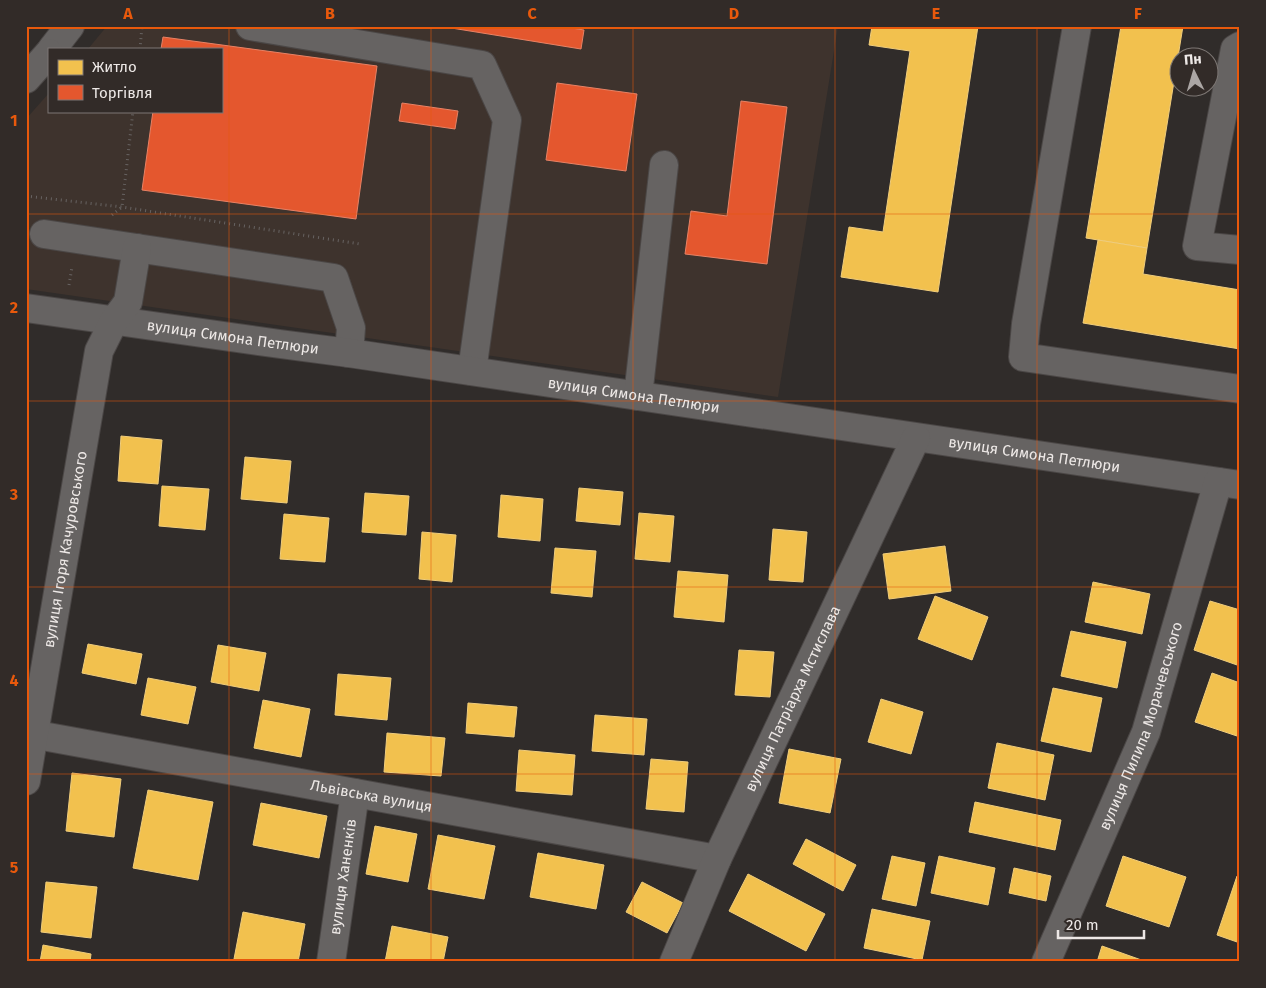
<svg xmlns="http://www.w3.org/2000/svg" width="1266" height="988" font-family="'Fira Sans',sans-serif">
  <style>
    .built { fill: #3e332d }
    .homes { fill: #f2c14e; stroke: #f0cd7c }
    .shops { fill: #e4572e; stroke: #e78265 }
    .lines { fill: none; stroke-linecap: round; stroke-linejoin: round }
    .minor-casing { stroke: #4b4746; stroke-width: 30 }
    .path { stroke: #676362; stroke-width: 3; stroke-dasharray: 1 4; stroke-linecap: butt }
    .minor { stroke: #666362; stroke-width: 28 }
    .grid { fill: none; stroke: #e8590c; stroke-width: 1; stroke-opacity: 0.55 }
    .labels { text-anchor: middle; stroke-width: 5; stroke-linejoin: round; paint-order: stroke }
    .street-label { font-size: 15px; fill: #ede8e6; stroke: #322b28 }
    .neatline { fill: none; stroke: #e8590c; stroke-width: 2 }
    .grid-label { font-size: 16px; text-anchor: middle; font-weight: bold; fill: #e8590c }
  </style>
  <rect width="100%" height="100%" fill="#302c2a"/>
  <path class="built" d="M 107,26 L 838,26 L 778,397 L 26,289 L 26,119 L 49,93 L 49,111 L 221,111 L 221,49 L 88,49 Z"/>
  <g class="homes">
    <path d="M 872,26 L 978,26 L 938,292 L 841,277 L 849,227 L 883,232 L 910,51 L 869,45 Z"/>
    <path d="M 1121,26 L 1183,26 L 1147,248 L 1086,238 Z"/>
    <path d="M 1098,240 L 1147,248 L 1143,274 L 1240,290 L 1240,349 L 1083,323 Z"/>
    <path d="M 121,436 L 162,440 L 158,484 L 118,481 Z"/>
    <path d="M 245,457 L 291,461 L 287,503 L 241,499 Z"/>
    <path d="M 162,486 L 209,489 L 205,530 L 159,526 Z"/>
    <path d="M 579,488 L 623,492 L 620,525 L 576,521 Z"/>
    <path d="M 365,493 L 409,496 L 406,535 L 362,532 Z"/>
    <path d="M 501,495 L 543,499 L 540,541 L 498,537 Z"/>
    <path d="M 639,513 L 674,516 L 670,562 L 635,559 Z"/>
    <path d="M 284,514 L 329,518 L 325,562 L 280,559 Z"/>
    <path d="M 773,529 L 807,532 L 803,582 L 769,580 Z"/>
    <path d="M 422,532 L 456,535 L 452,582 L 419,579 Z"/>
    <path d="M 945,546 L 951,591 L 889,599 L 883,554 Z"/>
    <path d="M 555,548 L 596,551 L 592,597 L 551,593 Z"/>
    <path d="M 678,571 L 728,575 L 724,622 L 674,617 Z"/>
    <path d="M 1093,582 L 1150,594 L 1142,634 L 1085,622 Z"/>
    <path d="M 935,596 L 988,617 L 972,660 L 918,639 Z"/>
    <path d="M 1210,601 L 1240,610 L 1240,666 L 1194,650 Z"/>
    <path d="M 1071,631 L 1126,642 L 1117,688 L 1061,676 Z"/>
    <path d="M 88,644 L 142,654 L 136,684 L 82,673 Z"/>
    <path d="M 218,645 L 266,653 L 259,691 L 211,682 Z"/>
    <path d="M 739,650 L 774,652 L 770,697 L 735,695 Z"/>
    <path d="M 1212,673 L 1240,683 L 1240,737 L 1195,722 Z"/>
    <path d="M 338,674 L 391,678 L 387,720 L 335,715 Z"/>
    <path d="M 148,678 L 196,687 L 188,724 L 141,715 Z"/>
    <path d="M 1053,688 L 1102,698 L 1091,752 L 1041,741 Z"/>
    <path d="M 881,699 L 923,712 L 911,754 L 868,742 Z"/>
    <path d="M 263,700 L 310,709 L 301,757 L 254,748 Z"/>
    <path d="M 468,703 L 517,707 L 514,737 L 466,733 Z"/>
    <path d="M 595,715 L 647,719 L 644,755 L 592,751 Z"/>
    <path d="M 387,733 L 445,738 L 441,776 L 384,772 Z"/>
    <path d="M 997,743 L 1054,755 L 1045,800 L 988,788 Z"/>
    <path d="M 789,749 L 841,759 L 830,813 L 779,803 Z"/>
    <path d="M 519,750 L 575,755 L 572,795 L 516,791 Z"/>
    <path d="M 651,759 L 688,762 L 684,812 L 646,809 Z"/>
    <path d="M 72,773 L 121,779 L 114,837 L 66,831 Z"/>
    <path d="M 148,790 L 213,802 L 198,880 L 133,868 Z"/>
    <path d="M 975,802 L 1061,820 L 1055,850 L 969,832 Z"/>
    <path d="M 261,803 L 327,816 L 319,858 L 253,845 Z"/>
    <path d="M 375,826 L 417,834 L 408,882 L 366,874 Z"/>
    <path d="M 438,835 L 495,846 L 484,899 L 428,889 Z"/>
    <path d="M 806,839 L 856,865 L 843,891 L 793,864 Z"/>
    <path d="M 538,853 L 604,865 L 596,909 L 530,897 Z"/>
    <path d="M 892,856 L 925,863 L 916,906 L 882,899 Z"/>
    <path d="M 939,856 L 995,868 L 988,905 L 931,893 Z"/>
    <path d="M 1123,856 L 1186,877 L 1169,927 L 1106,906 Z"/>
    <path d="M 1014,868 L 1051,876 L 1046,901 L 1009,893 Z"/>
    <path d="M 748,874 L 825,914 L 806,951 L 729,911 Z"/>
    <path d="M 1237,876 L 1240,877 L 1240,943 L 1217,935 Z"/>
    <path d="M 46,882 L 97,887 L 91,938 L 41,932 Z"/>
    <path d="M 642,882 L 683,903 L 667,933 L 626,912 Z"/>
    <path d="M 872,909 L 930,921 L 922,960 L 864,948 Z"/>
    <path d="M 243,912 L 305,924 L 298,962 L 248,962 L 234,959 Z"/>
    <path d="M 392,926 L 448,937 L 443,962 L 385,962 Z"/>
    <path d="M 43,945 L 91,954 L 90,962 L 40,962 Z"/>
    <path d="M 1102,946 L 1147,962 L 1097,962 Z"/>
  </g>
  <g class="shops">
    <path d="M 439,26 L 559,26 L 584,30 L 581,49 Z"/>
    <path d="M 163,37 L 377,66 L 356,219 L 142,190 L 153,111 L 221,111 L 221,49 L 161,49 Z"/>
    <path d="M 557,83 L 637,94 L 626,171 L 546,160 Z"/>
    <path d="M 741,101 L 787,107 L 767,264 L 685,254 L 691,211 L 727,216 Z"/>
    <path d="M 402,103 L 458,111 L 455,129 L 399,121 Z"/>
  </g>
  <g class="lines">
    <defs>
      <g id="minor">
        <path d="M 250,26 L 482,65 L 507,120 L 472,371"/>
        <path d="M 1077,26 L 1026,324 L 1023,357 L 1240,389"/>
        <path d="M 1240,46 L 1235,49 L 1197,246 L 1240,250"/>
        <path d="M 52,49 L 70,26"/>
        <path d="M 26,79 L 49,53"/>
        <path d="M 44,234 L 334,278 L 351,328 L 349,353"/>
        <path id="s1" d="M 26,308 L 280,344 L 349,353 L 1240,485"/>
        <path d="M 638,396 L 664,165"/>
        <path id="s2" d="M 26,733 L 717,859"/>
        <path id="s3" d="M 26,781 L 99,351 L 114,321 L 128,302 L 137,248"/>
        <path id="s4" d="M 331,962 L 355,793"/>
        <path id="s5" d="M 674,962 L 717,859 L 916,438"/>
        <path id="s6" d="M 1046,962 L 1146,732 L 1218,482"/>
      </g>
    </defs>
    <use href="#minor" class="minor-casing"/>
    <g class="path">
      <path d="M 140,49 L 142,26"/>
      <path d="M 26,196 L 122,207 L 360,244"/>
      <path d="M 112,215 L 122,207 L 133,111"/>
      <path d="M 69,285 L 72,267"/>
    </g>
    <use href="#minor" class="minor"/>
  </g>
  <path class="grid" d="M 229,26 L 229,962M 431,26 L 431,962M 633,26 L 633,962M 835,26 L 835,962M 1037,26 L 1037,962M 26,214 L 1240,214M 26,401 L 1240,401M 26,587 L 1240,587M 26,774 L 1240,774"/>
  <g class="labels">
    <g class="street-label">
      <text dy="5" stroke="none"><textPath href="#s1" startOffset="209">вулиця Симона Петлюри</textPath></text>
      <text dy="5" stroke="none"><textPath href="#s1" startOffset="614">вулиця Симона Петлюри</textPath></text>
      <text dy="5" stroke="none"><textPath href="#s1" startOffset="1019">вулиця Симона Петлюри</textPath></text>
      <text dy="5" stroke="none"><textPath href="#s3" startOffset="235">вулиця Ігоря Качуровського</textPath></text>
      <text dy="5" stroke="none"><textPath href="#s5" startOffset="289">вулиця Патріарха Мстислава</textPath></text>
      <text dy="5" stroke="none"><textPath href="#s6" startOffset="255">вулиця Пилипа Морачевського</textPath></text>
      <text dy="5" stroke="none"><textPath href="#s2" startOffset="351">Львівська вулиця</textPath></text>
      <text dy="5" stroke="none"><textPath href="#s4" startOffset="86">вулиця Ханенків</textPath></text>
    </g>
  </g>
  <rect width="1266" height="988" fill="none" stroke="#322b28" stroke-width="55"/>
  <rect x="48" y="48" width="175" height="65" fill="#322b28" stroke="#7d7774"/>
  <rect x="58" y="60" width="25" height="15" fill="#f2c14e" stroke="#7d7774"/>
  <text x="92" y="72" font-size="15" fill="#ede8e6">Житло</text>
  <rect x="58" y="85" width="25" height="15" fill="#e4572e" stroke="#7d7774"/>
  <text x="92" y="98" font-size="15" fill="#ede8e6">Торгівля</text>
  <g transform="translate(1194 72) rotate(355)"><circle r="24" fill="#322b28" stroke="#7d7774"/>
  <path d="M0-4L9 19L0 12L-9 19Z" fill="#aba6a4"/>
  <text y="-8" font-size="14" font-weight="bold" text-anchor="middle" fill="#ede8e6">Пн</text>
  </g>
  <path d="M1058 930v8h86v-8" fill="none" stroke="#ede8e6" stroke-width="2.5"/>
  <text x="1066" y="930" font-size="15" fill="#ede8e6" stroke="#322b28" stroke-width="4" paint-order="stroke">20 m</text>
  <rect x="28" y="28" width="1210" height="932" class="neatline"/>
  <g class="grid-label">
    <text x="128" y="19">A</text>
    <text x="330" y="19">B</text>
    <text x="532" y="19">C</text>
    <text x="734" y="19">D</text>
    <text x="936" y="19">E</text>
    <text x="1138" y="19">F</text>
    <text x="14" y="126">1</text>
    <text x="14" y="313">2</text>
    <text x="14" y="500">3</text>
    <text x="14" y="686">4</text>
    <text x="14" y="873">5</text>
  </g>
</svg>
